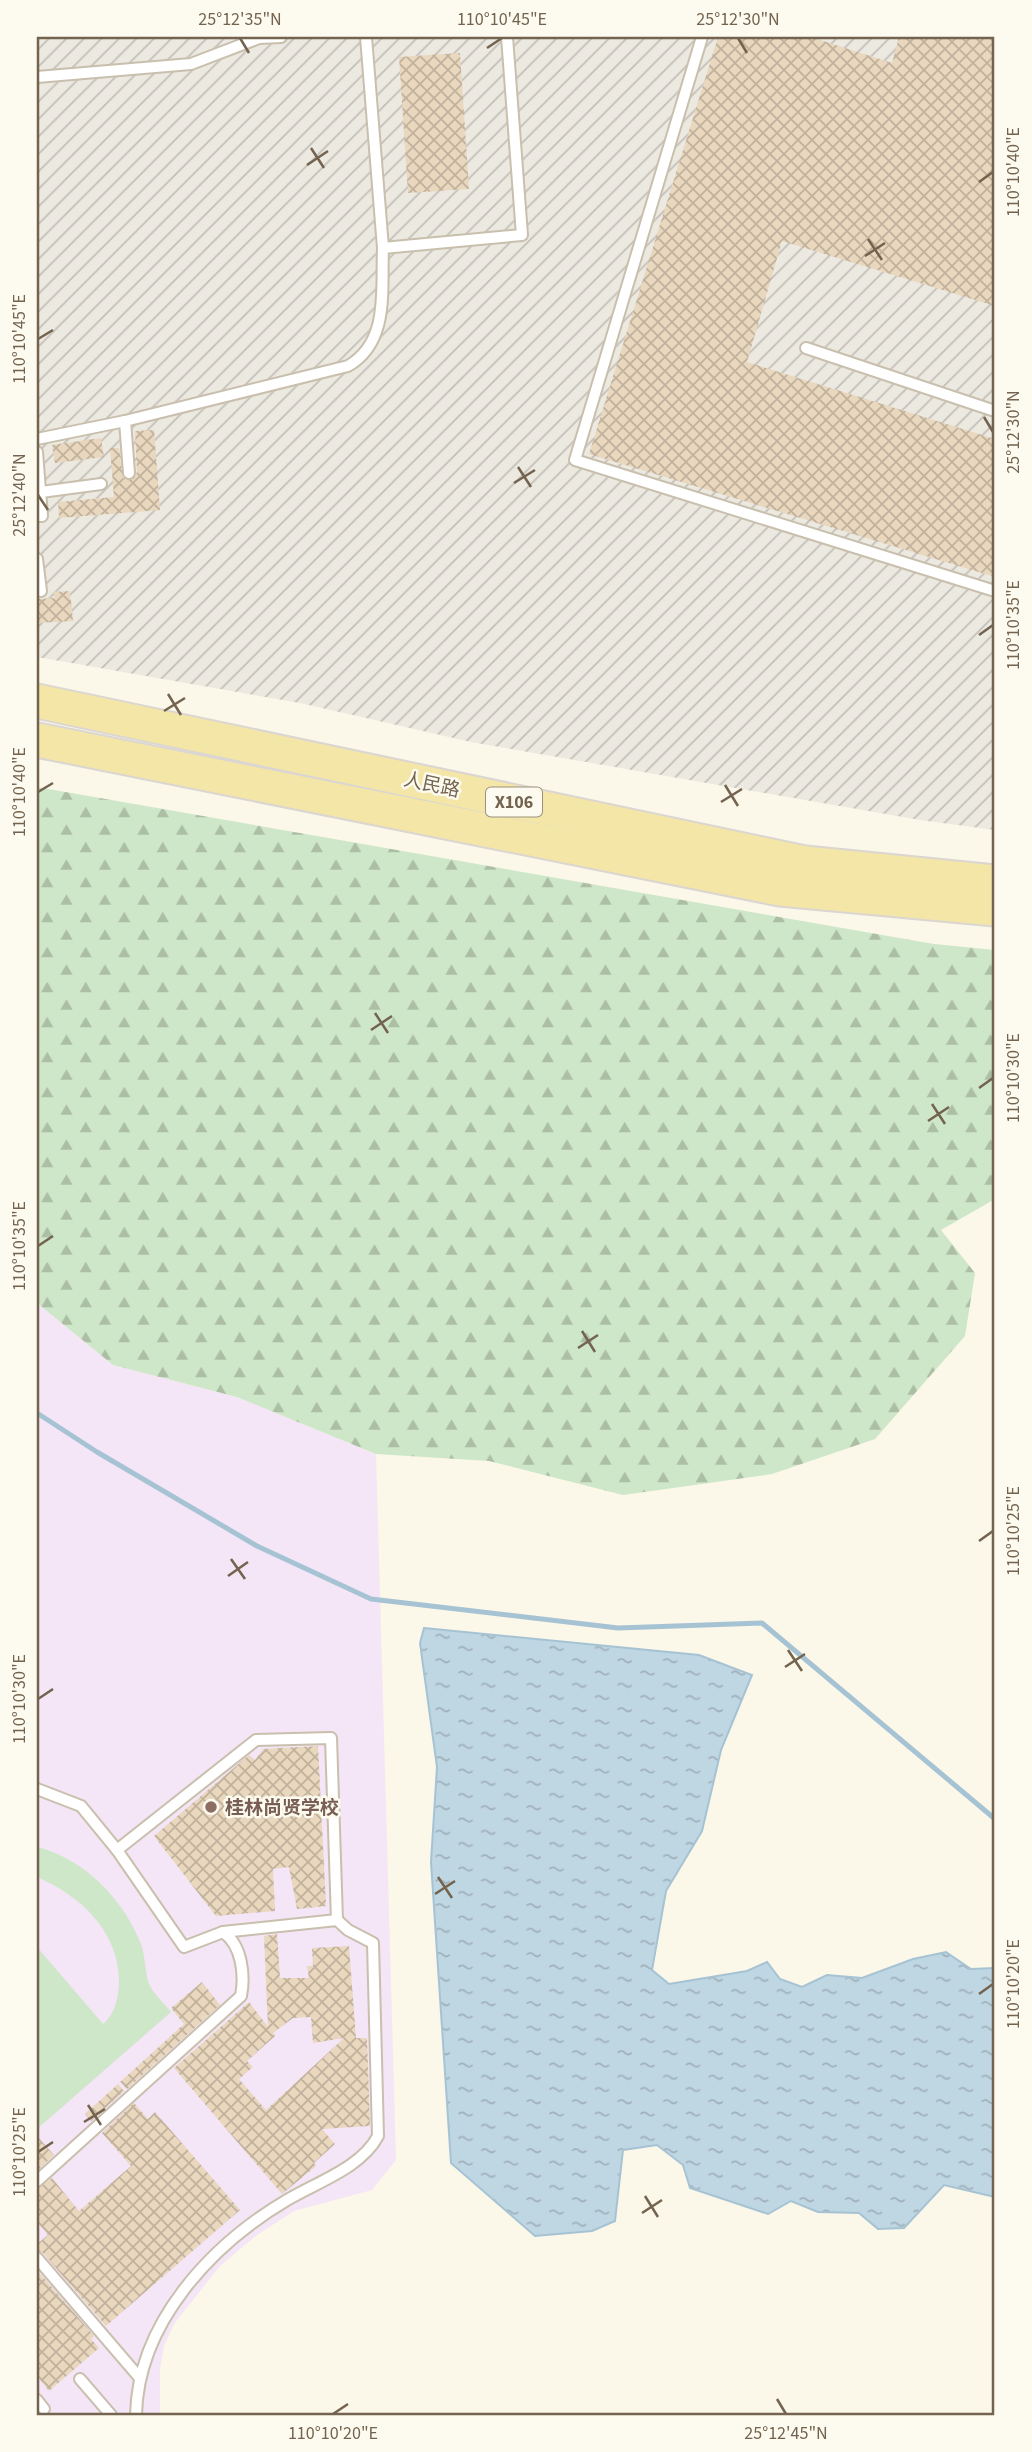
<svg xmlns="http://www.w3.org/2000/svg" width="1032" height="2452" font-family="'Source Sans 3','Noto Sans SC',sans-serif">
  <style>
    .industrial { fill: url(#industrial-furrows) }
    .education { fill: #f4e5f7 }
    .green { fill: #cee7c8 }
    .forest { fill: url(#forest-firs) }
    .water { fill: url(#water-ripples); stroke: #a6c3d4; stroke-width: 2 }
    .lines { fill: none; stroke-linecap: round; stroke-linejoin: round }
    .stream { stroke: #a6c3d4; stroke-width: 5 }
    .building { fill: url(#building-cross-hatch); fill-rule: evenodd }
    .service-casing { stroke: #c9bfad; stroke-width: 14 }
    .primary-casing { stroke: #dbd6d1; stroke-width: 37 }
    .service { stroke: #fff; stroke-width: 10 }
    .primary { stroke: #f3e6a7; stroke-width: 33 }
    .ticks { fill: none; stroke: #73634f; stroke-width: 2.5 }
    .education-dot { fill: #8d6e63; stroke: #fdfbef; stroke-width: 2.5 }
    .labels { text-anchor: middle; stroke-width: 5; stroke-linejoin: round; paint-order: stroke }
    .shield { fill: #fdfbef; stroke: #9c917f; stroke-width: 2 }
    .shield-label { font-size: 18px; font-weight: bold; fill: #73634f }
    .street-label { font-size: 19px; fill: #73634f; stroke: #fdfbef }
    .education-label { font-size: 19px; font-weight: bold; fill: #785e54; stroke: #fdfbef; text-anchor: start }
    .neatline { fill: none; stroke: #73634f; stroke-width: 2.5 }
    .ticks-label { font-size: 18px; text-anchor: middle; fill: #73634f }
  </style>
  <defs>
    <pattern id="industrial-furrows" width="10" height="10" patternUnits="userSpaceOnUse" patternTransform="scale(1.75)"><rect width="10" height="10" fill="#ece9e1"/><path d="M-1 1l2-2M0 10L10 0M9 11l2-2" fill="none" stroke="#c4c0b9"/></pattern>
    <pattern id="forest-firs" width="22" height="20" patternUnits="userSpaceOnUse" patternTransform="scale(1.75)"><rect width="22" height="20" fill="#cee7c8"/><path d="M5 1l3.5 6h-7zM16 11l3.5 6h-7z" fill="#acbfa5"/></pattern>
    <pattern id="water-ripples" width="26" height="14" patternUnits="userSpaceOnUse" patternTransform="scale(1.75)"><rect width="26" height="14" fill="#bfd6e3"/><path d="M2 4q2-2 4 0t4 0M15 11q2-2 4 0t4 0" fill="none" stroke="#a0b1ba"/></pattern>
    <pattern id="building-cross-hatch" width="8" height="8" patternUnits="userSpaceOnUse" patternTransform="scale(1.75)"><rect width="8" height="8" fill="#e9d7be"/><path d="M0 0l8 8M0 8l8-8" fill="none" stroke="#c1b29d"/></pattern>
  </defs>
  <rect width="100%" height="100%" fill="#fbf7e9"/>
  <path class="industrial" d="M 37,37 L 995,37 L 995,830 L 920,820 L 471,742 L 300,703 L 37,657 Z"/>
  <path class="education" d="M 37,1303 L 113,1365 L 237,1397 L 376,1454 L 396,2160 L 372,2190 L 294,2211 L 257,2235 L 220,2266 L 174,2324 L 164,2346 L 160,2369 L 160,2415 L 37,2415 Z"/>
  <path class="green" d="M 37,1847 C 85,1859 123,1899 141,1944 C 145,1956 145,1969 148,1981 C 151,1992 164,2003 171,2012 L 37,2129 L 37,1947 L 103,2024 C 115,2014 118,1999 119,1984 C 120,1932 81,1896 37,1877 Z"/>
  <path class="forest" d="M 37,787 L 934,944 L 995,950 L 995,1199 L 941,1230 L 975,1273 L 965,1336 L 875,1439 L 772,1474 L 623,1495 L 489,1461 L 376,1454 L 237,1397 L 113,1365 L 37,1303 Z"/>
  <path class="water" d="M 424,1628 L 699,1655 L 752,1675 L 721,1750 L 702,1831 L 666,1891 L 652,1970 L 669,1984 L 747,1971 L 767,1962 L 780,1979 L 802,1987 L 827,1975 L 862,1978 L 913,1959 L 946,1952 L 971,1969 L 995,1968 L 995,2197 L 944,2185 L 904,2228 L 878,2229 L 859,2213 L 818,2212 L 791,2201 L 768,2214 L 690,2188 L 683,2165 L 657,2145 L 623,2150 L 615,2221 L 592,2231 L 535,2236 L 451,2163 L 431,1862 L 437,1767 L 420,1643 Z"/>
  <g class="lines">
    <path class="stream" d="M 37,1413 L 97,1452 L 257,1546 L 371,1599 L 618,1628 L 762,1623 L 995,1819"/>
  </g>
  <g class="building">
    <path d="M 718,37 L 811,37 L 892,63 L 899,37 L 995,37 L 995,306 L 782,241 L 747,362 L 995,439 L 995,577 L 589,454 Z"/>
    <path d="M 460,53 L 469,189 L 408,193 L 399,57 Z"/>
    <path d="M 154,430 L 160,510 L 59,518 L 58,502 L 114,497 L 110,448 L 119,448 L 123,478 L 134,479 L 137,472 L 135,431 Z"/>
    <path d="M 101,438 L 104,457 L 55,463 L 52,445 Z"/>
    <path d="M 70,591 L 73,621 L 37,623 L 37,599 L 54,598 L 54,592 Z"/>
    <path d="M 318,1746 L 326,1906 L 297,1909 L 289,1867 L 273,1869 L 275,1911 L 216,1916 L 154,1836 L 249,1755 L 255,1760 L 263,1749 Z"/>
    <path d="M 277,1934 L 280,1978 L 309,1978 L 307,1966 L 313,1966 L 312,1948 L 349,1946 L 356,2038 L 367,2038 L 370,2126 L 322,2129 L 335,2144 L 314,2163 L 316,2166 L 282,2194 L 174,2068 L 249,2002 L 268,2027 L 264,1936 ZM 311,2017 L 313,2043 L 344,2038 L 266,2110 L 239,2079 L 253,2067 L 247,2061 L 275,2036 L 273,2033 L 293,2018 Z"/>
    <path d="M 202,1982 L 220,2005 L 127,2089 L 120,2082 L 184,2024 L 171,2008 Z"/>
    <path d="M 118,2084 L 124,2091 L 91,2121 L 85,2114 Z"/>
    <path d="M 134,2103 L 148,2119 L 155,2112 L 240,2210 L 106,2326 L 43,2253 L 37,2250 L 37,2244 L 48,2235 L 37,2222 L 37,2189 L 52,2178 L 79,2211 L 131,2166 L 102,2133 Z"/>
    <path d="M 37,2136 L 54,2155 L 37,2171 Z"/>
    <path d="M 37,2270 L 94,2336 L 91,2339 L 99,2348 L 49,2391 L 37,2376 Z"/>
  </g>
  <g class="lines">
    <defs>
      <g id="service">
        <path d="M 366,37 L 383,248 L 522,235 L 507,37"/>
        <path d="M 702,37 L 575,460 L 995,591"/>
        <path d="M 37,77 L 191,64 L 259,38 L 281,37"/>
        <path d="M 806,348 L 995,411"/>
        <path d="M 125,421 L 129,473"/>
        <path d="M 37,439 L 125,421 L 348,366 C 390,342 381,289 383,248"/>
        <path d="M 37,452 L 42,516 L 37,516"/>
        <path d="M 41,492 L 101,484"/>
        <path d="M 37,559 L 41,591"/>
        <path d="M 37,1789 L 81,1806 L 117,1850"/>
        <path d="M 223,1932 L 337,1920"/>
        <path d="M 37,2181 L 241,1996 C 245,1975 242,1945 223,1932 L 184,1947 L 117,1850 L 256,1740 L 331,1738 L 337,1920 L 348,1930 L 373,1943 L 378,2136 C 361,2168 317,2182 287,2200 C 211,2245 138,2323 136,2415"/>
        <path d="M 37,2258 L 139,2377"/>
        <path d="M 80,2379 L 111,2415"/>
        <path d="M 37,2400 L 44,2409"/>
      </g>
      <g id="primary">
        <path d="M 37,701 L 805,863 L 995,882"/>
        <path d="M 37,740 L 780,889 L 995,909"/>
      </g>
    </defs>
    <use href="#service" class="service-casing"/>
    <use href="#primary" class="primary-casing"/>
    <use href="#service" class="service"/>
    <use href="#primary" class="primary"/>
  </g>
  <path class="ticks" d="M 240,38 L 249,53M 738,38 L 747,53M 487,48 L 502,38M 311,148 L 324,168M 307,165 L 328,151M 979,182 L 993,172M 868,239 L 882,260M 865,256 L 885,243M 38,339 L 53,330M 984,417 L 993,432M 518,467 L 531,487M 514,483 L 535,470M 38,495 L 48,510M 979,635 L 993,625M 168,694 L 181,715M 164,711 L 185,698M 725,785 L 738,806M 38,792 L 53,783M 721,802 L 742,789M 375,1013 L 388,1033M 371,1030 L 392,1016M 979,1088 L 993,1078M 932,1104 L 945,1124M 928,1121 L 949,1107M 38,1246 L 53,1236M 582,1331 L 595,1352M 578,1348 L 598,1335M 979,1541 L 993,1531M 231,1559 L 245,1579M 228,1576 L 248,1562M 788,1650 L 802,1671M 785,1667 L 805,1654M 38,1699 L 53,1689M 438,1877 L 452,1898M 435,1894 L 455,1881M 979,1994 L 993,1984M 88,2105 L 101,2125M 84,2122 L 105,2109M 38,2152 L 53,2142M 645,2196 L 658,2217M 642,2213 L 662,2200M 777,2399 L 786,2414M 333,2414 L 348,2404"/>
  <circle class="education-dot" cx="211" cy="1807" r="7"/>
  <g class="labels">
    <rect class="shield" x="486" y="787.5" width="56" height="29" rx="5"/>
    <g class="shield-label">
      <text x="514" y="808">X106</text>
    </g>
    <g class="street-label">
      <text transform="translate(432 784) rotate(12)" y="7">人民路</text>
    </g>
    <g class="education-label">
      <text x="225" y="1814">桂林尚贤学校</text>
    </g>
  </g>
  <rect width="1032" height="2452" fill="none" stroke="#fdfbef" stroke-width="77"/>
  <rect x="38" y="38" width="955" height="2376" class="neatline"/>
  <g class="ticks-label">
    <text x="240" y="25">25°12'35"N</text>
    <text x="502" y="25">110°10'45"E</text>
    <text x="738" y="25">25°12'30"N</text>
    <text transform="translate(1013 172) rotate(-90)" y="6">110°10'40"E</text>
    <text transform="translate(19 339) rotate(-90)" y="6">110°10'45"E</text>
    <text transform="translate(1013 432) rotate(-90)" y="6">25°12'30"N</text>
    <text transform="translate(19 495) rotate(-90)" y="6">25°12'40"N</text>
    <text transform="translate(1013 625) rotate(-90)" y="6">110°10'35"E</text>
    <text transform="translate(19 792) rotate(-90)" y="6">110°10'40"E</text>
    <text transform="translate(1013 1078) rotate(-90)" y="6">110°10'30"E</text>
    <text transform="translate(19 1246) rotate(-90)" y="6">110°10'35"E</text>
    <text transform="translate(1013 1531) rotate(-90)" y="6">110°10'25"E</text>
    <text transform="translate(19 1699) rotate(-90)" y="6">110°10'30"E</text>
    <text transform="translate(1013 1984) rotate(-90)" y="6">110°10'20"E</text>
    <text transform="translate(19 2152) rotate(-90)" y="6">110°10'25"E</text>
    <text x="333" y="2439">110°10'20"E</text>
    <text x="786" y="2439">25°12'45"N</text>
  </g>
</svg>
